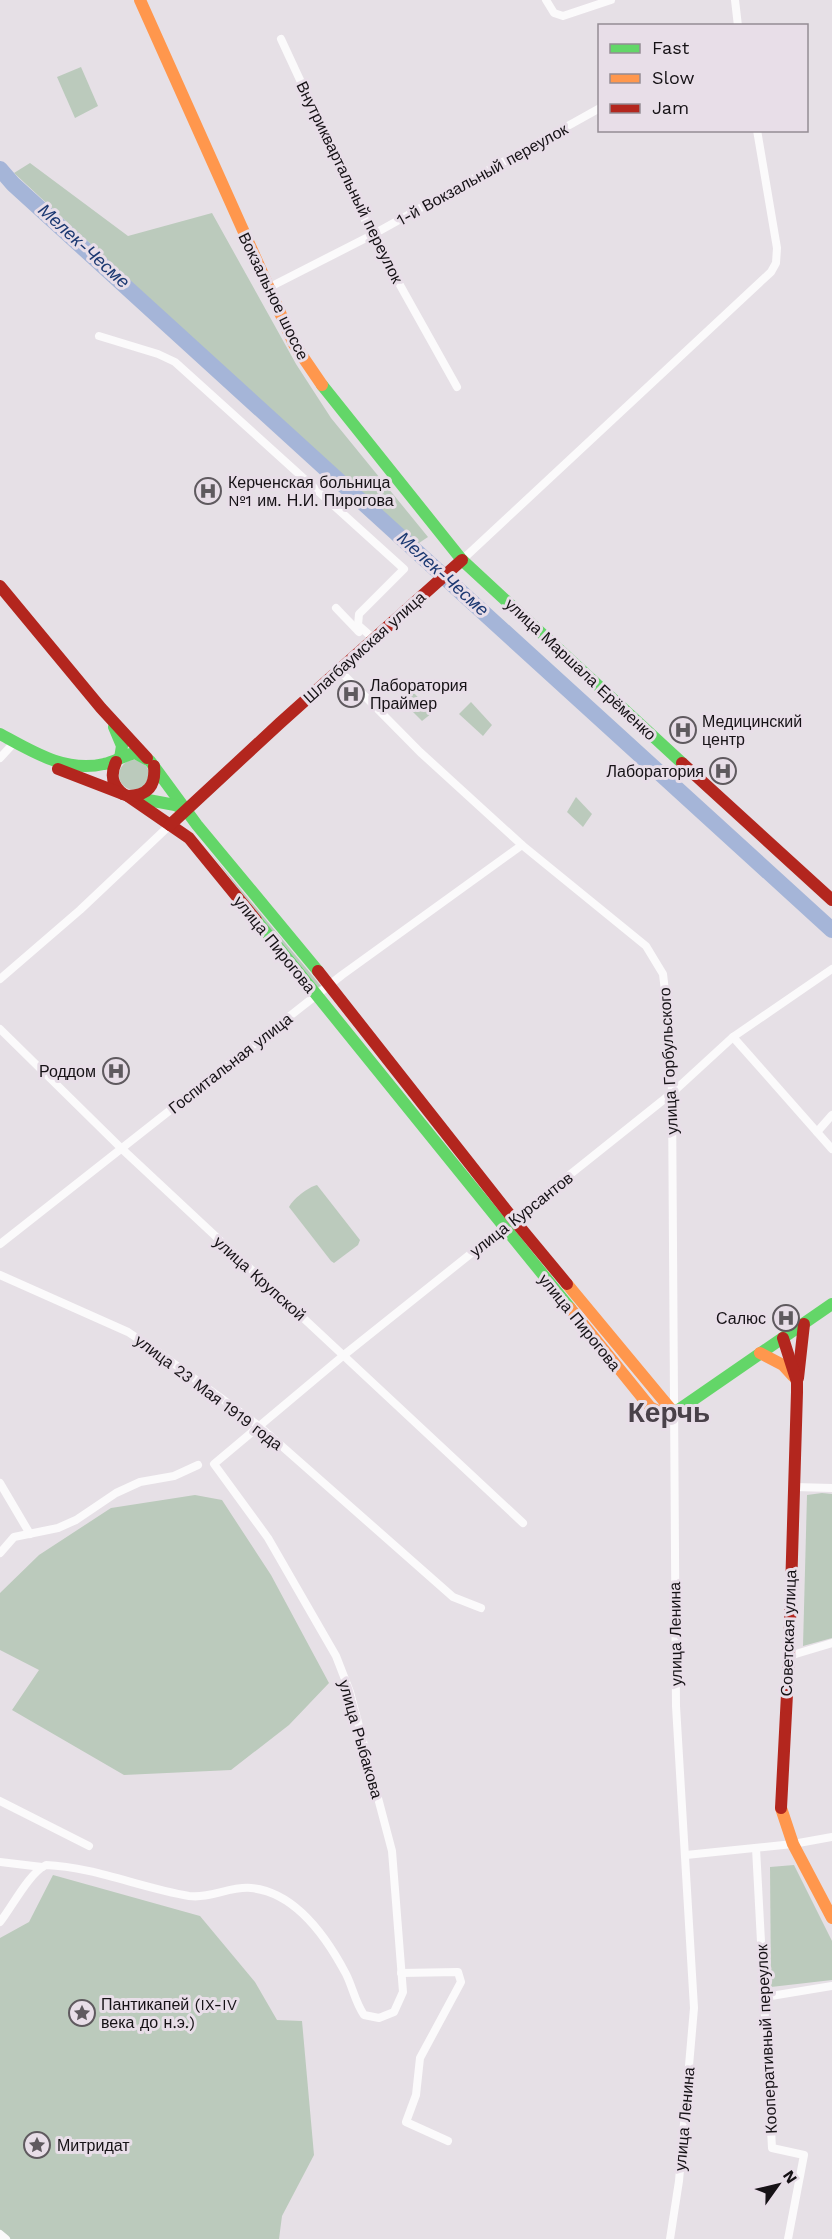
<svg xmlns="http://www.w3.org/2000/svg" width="832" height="2239" font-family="'Work Sans',sans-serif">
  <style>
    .green { fill: #bbcabc }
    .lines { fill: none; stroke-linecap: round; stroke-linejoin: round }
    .river { stroke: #a5b5d8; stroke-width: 16 }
    .street { stroke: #fbfafb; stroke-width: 8 }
    .fast { stroke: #63d668; stroke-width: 12 }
    .slow { stroke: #ff974d; stroke-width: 12 }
    .jam { stroke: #b3261e; stroke-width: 12 }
    .labels { text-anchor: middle; stroke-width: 6; stroke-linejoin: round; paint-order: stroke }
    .street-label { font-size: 16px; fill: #161216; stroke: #e8dee8 }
    .poi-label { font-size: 16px; fill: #161216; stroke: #e8dee8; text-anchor: start }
    .water-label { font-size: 18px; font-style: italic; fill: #1c3972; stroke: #e8dee8 }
    .town-label { font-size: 28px; font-weight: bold; fill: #494149; stroke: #e8dee8 }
  </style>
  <rect width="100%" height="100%" fill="#e6e0e6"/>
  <g class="green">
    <path d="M 81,67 L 98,106 L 75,118 L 57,77 Z"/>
    <path d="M 30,163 L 128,236 L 212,213 L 296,364 L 331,418 L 428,537 L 416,545 L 14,173 Z"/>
    <path d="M 414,693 L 432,713 L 422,721 L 403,702 Z"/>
    <path d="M 471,702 L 492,725 L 483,736 L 459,714 Z"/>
    <circle cx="134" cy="775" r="15"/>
    <path d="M 576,797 L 592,814 L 583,827 L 567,812 Z"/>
    <path d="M 209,851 L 321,986 L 318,987 L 314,985 Z"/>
    <path d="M 317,1185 L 360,1240 L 358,1245 L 334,1263 L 331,1261 L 289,1207 C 293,1199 308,1187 317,1185 Z"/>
    <path d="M 822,1493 L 832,1494 L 832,1638 L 803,1646 L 807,1495 Z"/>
    <path d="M 195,1495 L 222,1500 L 271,1575 L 329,1683 L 289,1725 L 231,1770 L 124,1775 L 12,1710 L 39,1670 L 0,1650 L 0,1593 L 39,1555 L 111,1508 Z"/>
    <path d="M 794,1865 L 832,1941 L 832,1980 L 771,1987 L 770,1867 Z"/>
    <path d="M 53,1875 L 200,1916 L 255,1982 L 277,2020 L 302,2021 L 314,2155 L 282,2216 L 279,2239 L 0,2239 L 0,1938 L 29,1922 Z"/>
  </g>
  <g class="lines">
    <path class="river" d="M 0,169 L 13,184 L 832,930"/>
    <g class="street">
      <path d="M 546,0 L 554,13 L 563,16 L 611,0"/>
      <path d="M 735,0 L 738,26"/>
      <path d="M 281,39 L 372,235 L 457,387"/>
      <path d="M 268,288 L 372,235 L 600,108"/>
      <path d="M 99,336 L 158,354 L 175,362 L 404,569 L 359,614 L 358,625 L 374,639"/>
      <path d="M 462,560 L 771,272 L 776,263 L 777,248 L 757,130"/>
      <path d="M 336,608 L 359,632"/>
      <path d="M 339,670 L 420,752 L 522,845 L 646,946 L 663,974 L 669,1025 L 672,1093 L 676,1706 L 694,2008 L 679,2181 L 670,2239"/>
      <path d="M 0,758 L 11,746"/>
      <path d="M 0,979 L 80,910 L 170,825"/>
      <path d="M 0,1029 L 121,1148 L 523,1523"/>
      <path d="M 733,1037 L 832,1149"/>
      <path d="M 817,1132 L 832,1115"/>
      <path d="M 0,1244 L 342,975 L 522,845"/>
      <path d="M 0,1275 L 128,1332 L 158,1352 L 259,1426 L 453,1597 L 481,1608"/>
      <path d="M 0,1483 L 30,1534"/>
      <path d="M 794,1487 L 832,1488"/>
      <path d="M 0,1553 L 14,1537 L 58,1528 L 76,1520 L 116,1493 L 140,1482 L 174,1476 L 198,1465"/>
      <path d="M 789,1656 L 832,1643"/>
      <path d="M 0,1801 L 89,1846"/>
      <path d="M 756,1848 L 772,2148 L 804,2155 L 788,2239"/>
      <path d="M 686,1855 L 793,1844 L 832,1837"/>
      <path d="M 0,1862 L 42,1867"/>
      <path d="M 0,1922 C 12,1907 29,1873 46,1865 C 94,1867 141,1888 189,1896 C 210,1899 230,1886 251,1888 C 295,1892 327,1938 346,1974 C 353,1988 355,2002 364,2015 L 379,2018 L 394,2012 L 403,1992 L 392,1851 L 350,1692 L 336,1656 L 268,1538 L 214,1464 L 344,1355 L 672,1093 L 733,1037 L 832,969"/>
      <path d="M 401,1973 L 458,1972 L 461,1982 L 420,2058 L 416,2095 L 406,2122 L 448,2141"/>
      <path d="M 765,1997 L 832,1986"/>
      <path d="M 0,2234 L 6,2239"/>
    </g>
    <g class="fast">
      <path d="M 322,385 L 462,560 L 682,763"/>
      <path d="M 114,727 L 122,746 L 120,758"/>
      <path d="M 0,734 C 33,752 66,773 104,764 C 115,762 124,755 135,753 L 150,761 L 197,825 L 318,971"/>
      <path d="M 132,797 L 175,805 L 186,810"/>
      <path d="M 256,920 L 570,1308"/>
      <path d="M 674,1413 L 832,1304"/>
    </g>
    <g class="slow">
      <path d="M 140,0 L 294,344 L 322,385"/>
      <path d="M 567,1284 L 674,1413"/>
      <path d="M 570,1308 L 650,1407 L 660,1412 L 674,1413"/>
      <path d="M 760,1353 L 783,1365 L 793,1376"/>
      <path d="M 781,1808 L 793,1844 L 832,1918"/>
    </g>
    <g class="jam">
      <path d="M 0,586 L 101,708 L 147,758"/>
      <path d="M 116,762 C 110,775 112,785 123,794"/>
      <path d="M 682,763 L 832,900"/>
      <path d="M 58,769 L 128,796 L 189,838 L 256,920"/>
      <path d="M 128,796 C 148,796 156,785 154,766"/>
      <path d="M 170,825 L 280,723 L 462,560"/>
      <path d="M 318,971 L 514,1220 L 567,1284"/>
      <path d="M 798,1378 L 804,1324"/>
      <path d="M 781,1808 L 789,1656 L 797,1392 L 797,1382 L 783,1338"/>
    </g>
  </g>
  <defs>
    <symbol id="hospital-ring" viewBox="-11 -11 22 22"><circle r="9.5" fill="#e8dee8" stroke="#5f5a5f" stroke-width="1.5"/><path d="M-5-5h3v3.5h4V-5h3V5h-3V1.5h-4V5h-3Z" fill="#5f5a5f"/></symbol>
    <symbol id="sight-ring" viewBox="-11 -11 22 22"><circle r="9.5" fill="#e8dee8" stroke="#5f5a5f" stroke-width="1.5"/><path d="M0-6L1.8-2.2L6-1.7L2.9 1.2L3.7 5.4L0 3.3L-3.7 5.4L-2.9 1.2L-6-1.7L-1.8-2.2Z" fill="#5f5a5f"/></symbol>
  </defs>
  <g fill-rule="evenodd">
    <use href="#hospital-ring" x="193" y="476" width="30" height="30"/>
    <use href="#hospital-ring" x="336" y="679" width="30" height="30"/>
    <use href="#hospital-ring" x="668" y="715" width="30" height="30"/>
    <use href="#hospital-ring" x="708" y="756" width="30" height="30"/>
    <use href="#hospital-ring" x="101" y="1056" width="30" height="30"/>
    <use href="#hospital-ring" x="771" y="1303" width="30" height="30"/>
    <use href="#sight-ring" x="67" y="1998" width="30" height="30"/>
    <use href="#sight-ring" x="22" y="2130" width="30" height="30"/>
  </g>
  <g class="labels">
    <g class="street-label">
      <text transform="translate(482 174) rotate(-29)" y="6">1-й Вокзальный переулок</text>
      <text transform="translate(350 182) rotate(64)" y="6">Внутриквартальный переулок</text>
      <text transform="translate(274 296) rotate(64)" y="6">Вокзальное шоссе</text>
      <text transform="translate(364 647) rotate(-42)" y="6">Шлагбаумская улица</text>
      <text transform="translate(581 669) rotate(43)" y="6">улица Маршала Ерёменко</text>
      <text transform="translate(275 944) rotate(51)" y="6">улица Пирогова</text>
      <text transform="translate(668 1061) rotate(-93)" y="6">улица Горбульского</text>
      <text transform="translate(230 1063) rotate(-38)" y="6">Госпитальная улица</text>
      <text transform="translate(521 1214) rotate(-38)" y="6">улица Курсантов</text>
      <text transform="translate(260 1278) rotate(42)" y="6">улица Крупской</text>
      <text transform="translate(580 1322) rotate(51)" y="6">улица Пирогова</text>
      <text transform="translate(209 1392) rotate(37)" y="6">улица 23 Мая 1919 года</text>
      <text transform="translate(788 1633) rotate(-88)" y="6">Советская улица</text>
      <text transform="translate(675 1634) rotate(-91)" y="6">улица Ленина</text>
      <text transform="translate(361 1739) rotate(74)" y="6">улица Рыбакова</text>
      <text transform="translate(766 2039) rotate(-93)" y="6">Кооперативный переулок</text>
      <text transform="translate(684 2119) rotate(-85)" y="6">улица Ленина</text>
    </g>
    <g class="poi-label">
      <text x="228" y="488">Керченская больница<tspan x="228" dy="18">№1 им. Н.И. Пирогова</tspan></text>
      <text x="370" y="691">Лаборатория<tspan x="370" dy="18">Праймер</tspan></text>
      <text x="702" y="727">Медицинский<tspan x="702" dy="18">центр</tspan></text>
      <text x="704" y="777" text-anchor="end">Лаборатория</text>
      <text x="96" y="1077" text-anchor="end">Роддом</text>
      <text x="766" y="1324" text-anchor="end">Салюс</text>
      <text x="101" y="2010">Пантикапей (IX-IV<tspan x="101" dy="18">века до н.э.)</tspan></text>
      <text x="57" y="2151">Митридат</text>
    </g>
    <g class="water-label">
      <text transform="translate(84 246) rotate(42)" y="6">Мелек-Чесме</text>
      <text transform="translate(443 574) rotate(42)" y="6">Мелек-Чесме</text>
    </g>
    <g class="town-label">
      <text x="669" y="1422">Керчь</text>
    </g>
  </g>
  <rect x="598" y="24" width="210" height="108" fill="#e8dee8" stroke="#948c94" stroke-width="1.5"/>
  <rect x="610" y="44" width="30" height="9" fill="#63d668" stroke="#948c94" stroke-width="1.5"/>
  <text x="652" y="54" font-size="18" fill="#161216">Fast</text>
  <rect x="610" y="74" width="30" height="9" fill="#ff974d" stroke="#948c94" stroke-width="1.5"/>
  <text x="652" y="84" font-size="18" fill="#161216">Slow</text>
  <rect x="610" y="104" width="30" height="9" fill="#b3261e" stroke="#948c94" stroke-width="1.5"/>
  <text x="652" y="114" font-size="18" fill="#161216">Jam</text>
  <g transform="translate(778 2185) rotate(56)" stroke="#e8dee8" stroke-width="4.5" paint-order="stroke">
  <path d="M0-4.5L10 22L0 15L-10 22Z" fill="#161216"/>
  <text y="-9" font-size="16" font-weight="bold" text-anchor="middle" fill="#161216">N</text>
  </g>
</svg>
